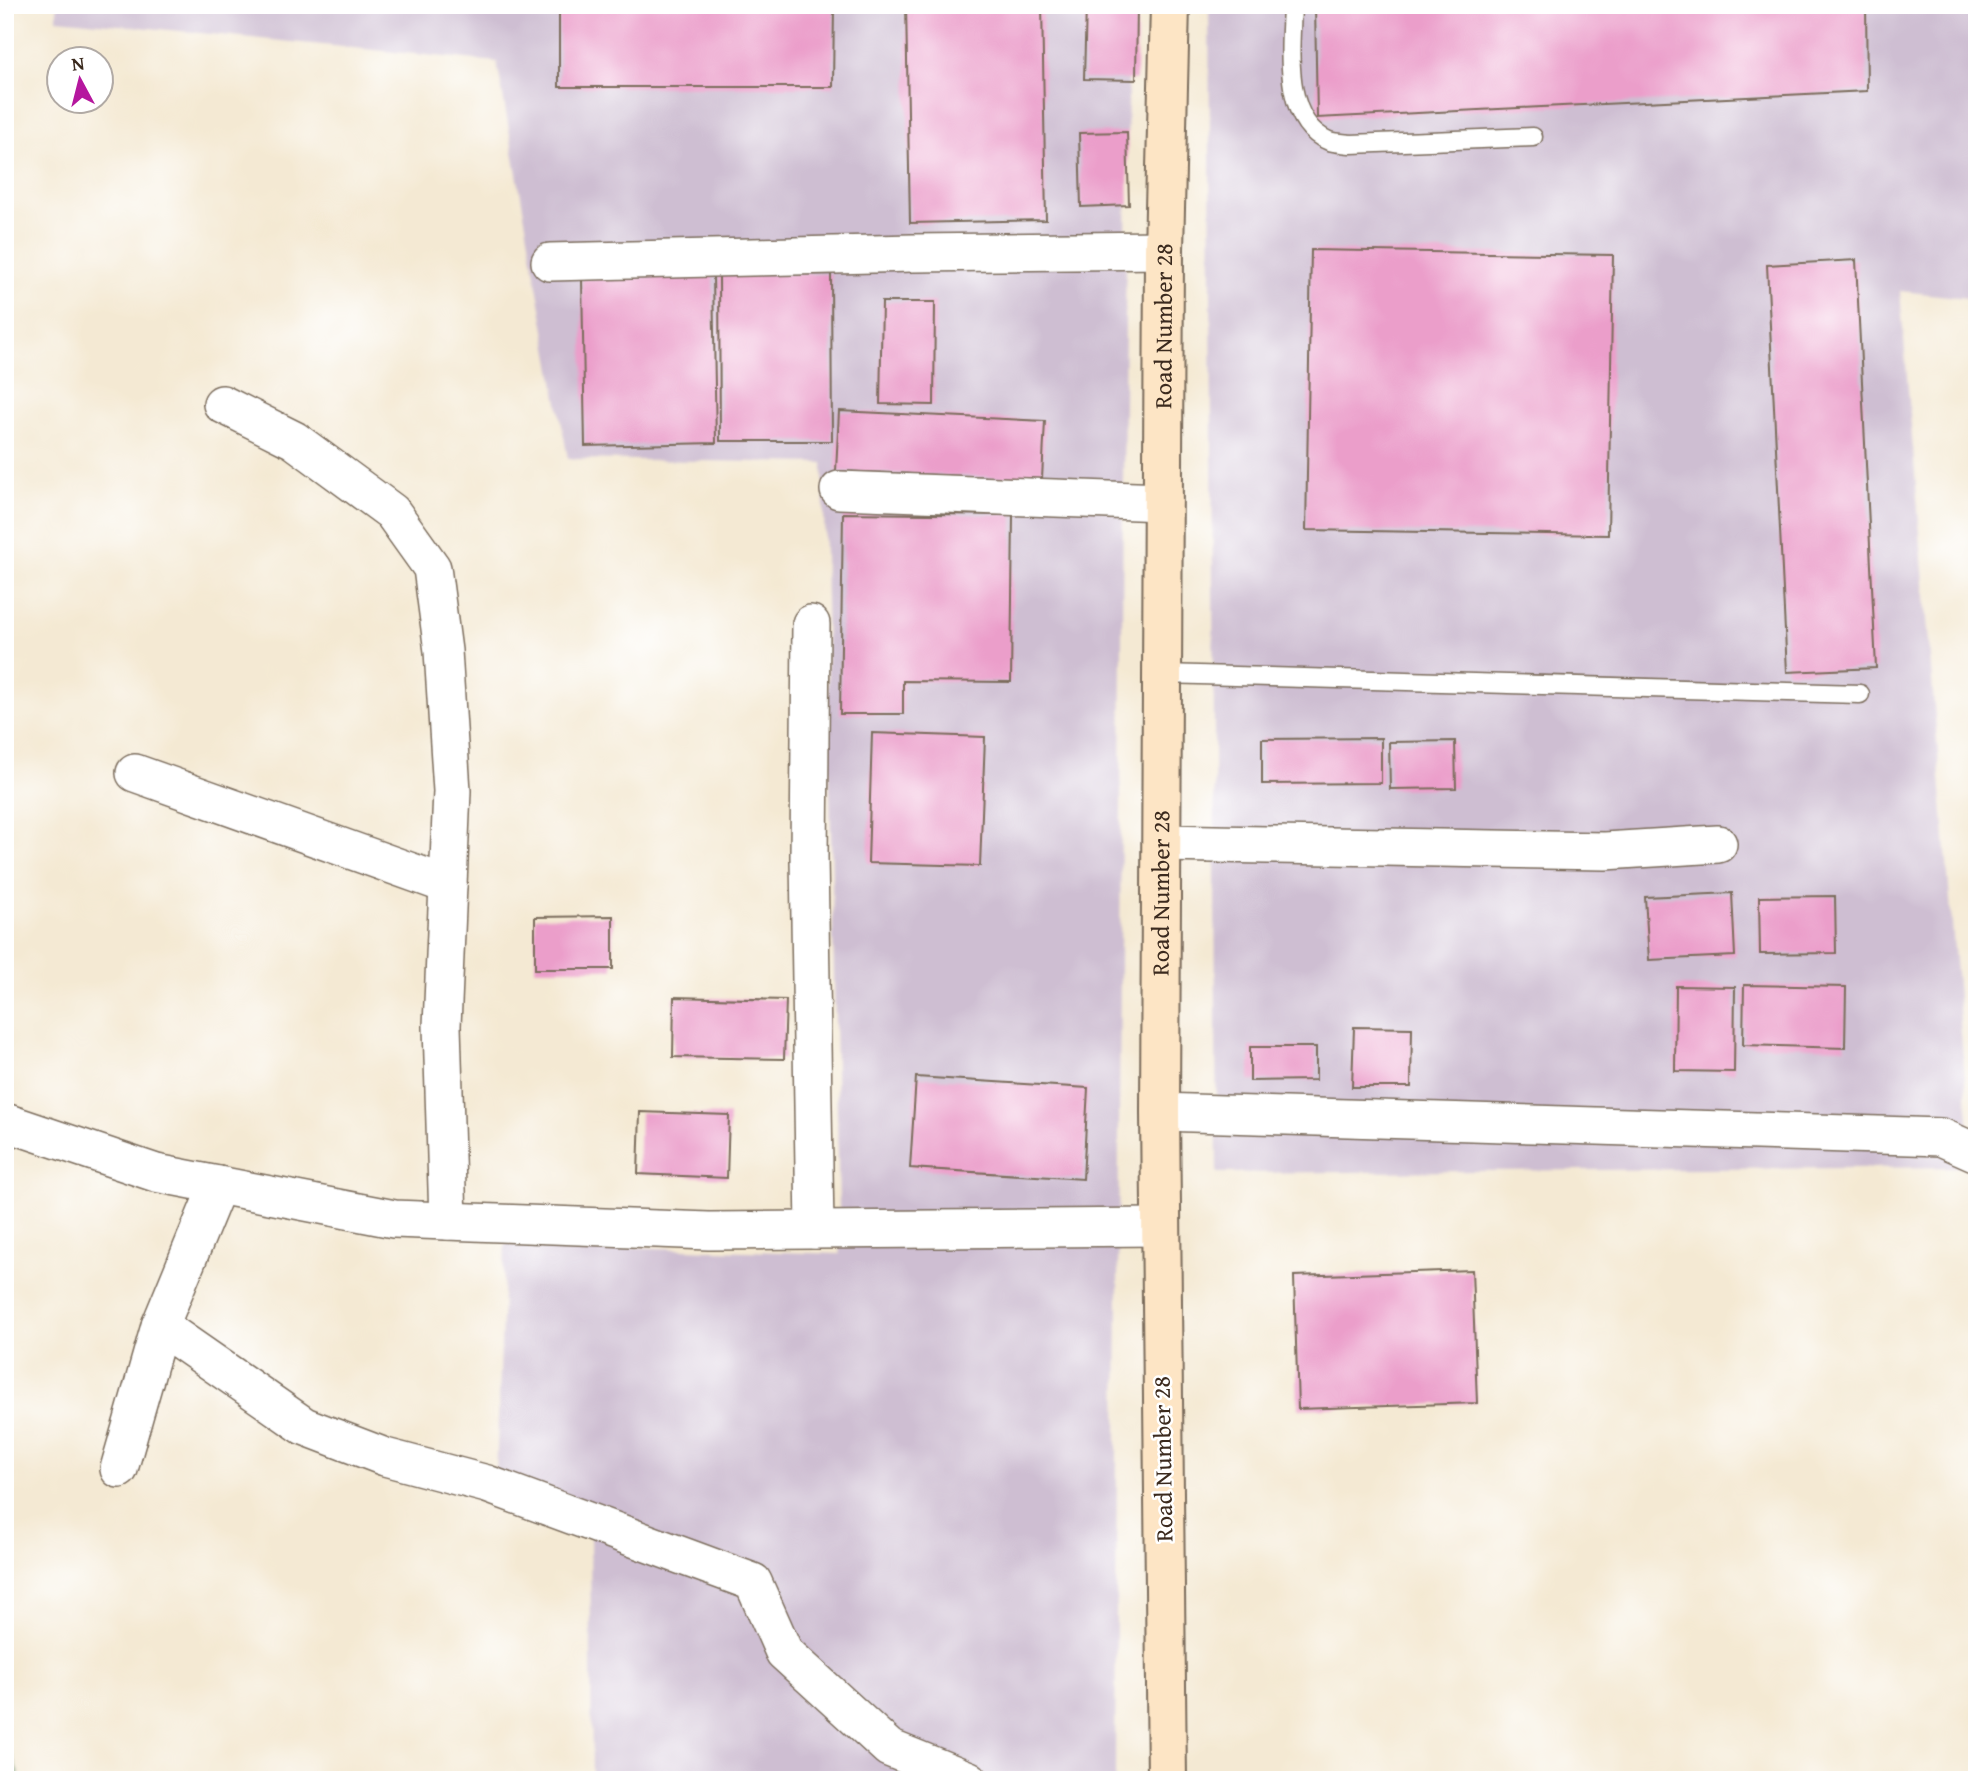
<svg xmlns="http://www.w3.org/2000/svg" width="1982" height="1785" font-family="'Gentium Book Plus',serif">
  <style>
    .industrial { fill: #cebed2 }
    .green { fill: #74c98d; stroke: #587a56; stroke-width: 2 }
    .building { fill: #eb9eca }
    .lines { fill: none; stroke-linecap: round; stroke-linejoin: round }
    .lane-casing { stroke: #7c6d5d; stroke-width: 21 }
    .street-casing { stroke: #7c6d5d; stroke-width: 40 }
    .secondary-casing { stroke: #7c6d5d; stroke-width: 42 }
    .lane { stroke: #fff; stroke-width: 18 }
    .street { stroke: #fff; stroke-width: 37 }
    .secondary { stroke: #fde5c5; stroke-width: 38 }
    .labels { text-anchor: middle; stroke-width: 5; stroke-linejoin: round; paint-order: stroke }
    .street-label { font-size: 24px; fill: #3b2a1e; stroke: #fff }
  </style>
  <rect width="100%" height="100%" fill="#fff"/>
  <filter id="ink" filterUnits="userSpaceOnUse"><feTurbulence type="fractalNoise" baseFrequency=".0143" numOctaves="2"/><feDisplacementMap in="SourceGraphic" scale="14" xChannelSelector="R" yChannelSelector="G"/><feConvolveMatrix kernelMatrix="1 2 1 2 8 2 1 2 1" color-interpolation-filters="sRGB"/></filter>
  <filter id="wash" filterUnits="userSpaceOnUse"><feTurbulence type="fractalNoise" baseFrequency=".00686" numOctaves="4" result="noise"/><feDisplacementMap in="SourceGraphic" scale="28" xChannelSelector="R" yChannelSelector="G"/><feGaussianBlur stdDeviation="1.57" result="paint"/><feColorMatrix in="noise" values="0 0 0 0 0 0 0 0 0 0 0 0 0 0 0 0 0 1.4 0 .05"/><feComposite in="paint" operator="in"/></filter>
  <g filter="url(#wash)">
    <rect width="100%" height="100%" fill="#f4e9d3"/>
    <g class="industrial">
      <path d="M 57,5 L 1129,5 L 1123,486 L 1115,1780 L 592,1780 L 590,1533 L 496,1474 L 505,1243 L 840,1254 L 823,463 L 568,459 L 497,62 L 57,19 Z"/>
      <path d="M 1209,5 L 1977,5 L 1977,299 L 1900,291 L 1972,1167 L 1217,1173 Z"/>
    </g>
    <path class="green" d="M 5,1735 L 20,1780 L 5,1780 Z"/>
    <g id="blocks">
      <g class="building">
        <path d="M 906,5 L 1042,5 L 1046,220 L 910,223 Z"/>
        <path d="M 1086,5 L 1137,5 L 1136,80 L 1084,79 Z"/>
        <path d="M 1315,5 L 1866,5 L 1867,91 L 1317,118 Z"/>
        <path d="M 559,6 L 834,6 L 833,87 L 559,87 Z"/>
        <path d="M 1127,132 L 1129,205 L 1081,207 L 1079,133 Z"/>
        <path d="M 1311,250 L 1613,255 L 1608,535 L 1306,530 Z"/>
        <path d="M 1856,260 L 1876,668 L 1787,672 L 1767,265 Z"/>
        <path d="M 831,274 L 832,441 L 720,441 L 719,275 Z"/>
        <path d="M 713,276 L 716,443 L 585,446 L 582,279 Z"/>
        <path d="M 882,302 L 935,302 L 934,405 L 880,404 Z"/>
        <path d="M 839,411 L 1045,421 L 1042,479 L 836,471 Z"/>
        <path d="M 843,513 L 1013,515 L 1011,682 L 903,681 L 903,714 L 840,714 Z"/>
        <path d="M 872,733 L 985,737 L 980,866 L 868,863 Z"/>
        <path d="M 1381,738 L 1381,783 L 1262,784 L 1262,739 Z"/>
        <path d="M 1455,741 L 1456,788 L 1390,789 L 1389,742 Z"/>
        <path d="M 1732,893 L 1735,956 L 1649,960 L 1645,897 Z"/>
        <path d="M 1835,896 L 1836,953 L 1760,954 L 1759,897 Z"/>
        <path d="M 613,916 L 613,969 L 535,969 L 535,917 Z"/>
        <path d="M 1744,985 L 1846,987 L 1845,1048 L 1743,1045 Z"/>
        <path d="M 1676,986 L 1735,987 L 1734,1072 L 1675,1071 Z"/>
        <path d="M 674,997 L 786,1000 L 784,1059 L 673,1057 Z"/>
        <path d="M 1354,1027 L 1412,1028 L 1411,1087 L 1352,1087 Z"/>
        <path d="M 1250,1047 L 1316,1047 L 1316,1080 L 1250,1081 Z"/>
        <path d="M 916,1077 L 1088,1088 L 1083,1179 L 910,1168 Z"/>
        <path d="M 640,1112 L 729,1115 L 727,1178 L 638,1174 Z"/>
        <path d="M 1472,1270 L 1477,1403 L 1298,1409 L 1294,1276 Z"/>
      </g>
    </g>
  </g>
  <g filter="url(#ink)">
    <use href="#blocks" fill-opacity="0" stroke="#7c6d5d" stroke-width="2"/>
    <g class="lines">
      <defs>
        <g id="lane">
          <path d="M 1292,5 C 1291,45 1281,122 1329,141 C 1335,143 1344,143 1351,144 L 1533,137"/>
          <path d="M 1163,674 L 1860,694"/>
        </g>
        <g id="street">
          <path d="M 550,262 L 913,253 L 1164,250"/>
          <path d="M 222,404 L 294,440 L 392,512 L 432,568 L 443,651 L 452,791 L 442,1026 L 448,1221"/>
          <path d="M 839,490 L 1163,502"/>
          <path d="M 811,624 L 809,857 L 815,1230"/>
          <path d="M 135,773 L 448,885"/>
          <path d="M 1162,843 L 1605,851 L 1718,844"/>
          <path d="M 1160,1112 L 1941,1137 L 1977,1153"/>
          <path d="M 5,1122 L 156,1173 L 394,1219 L 709,1231 L 1160,1227"/>
          <path d="M 160,1326 L 218,1185"/>
          <path d="M 119,1469 L 160,1326 L 304,1426 L 385,1457 L 487,1484 L 753,1582 L 784,1652 L 889,1748 L 969,1780"/>
        </g>
        <g id="secondary">
          <path id="s1" d="M 1167,1780 L 1160,1112 L 1164,250 L 1170,5"/>
        </g>
      </defs>
      <use href="#lane" class="lane-casing"/>
      <use href="#street" class="street-casing"/>
      <use href="#secondary" class="secondary-casing"/>
      <use href="#lane" class="lane"/>
      <use href="#street" class="street"/>
      <use href="#secondary" class="secondary"/>
    </g>
  </g>
  <g class="labels">
    <g class="street-label">
      <text dy="8" stroke="none"><textPath href="#s1" startOffset="1454">Road Number 28</textPath></text>
      <text dy="8" stroke="none"><textPath href="#s1" startOffset="887">Road Number 28</textPath></text>
      <text transform="translate(1163 1459) rotate(-91)" y="8">Road Number 28</text>
    </g>
  </g>
  <rect width="1982" height="1785" fill="none" stroke="#fff" stroke-width="28"/>
  <g transform="translate(80 80) rotate(353)"><circle r="33" fill="#ffffff" stroke="#b1aaa5" stroke-width="2"/>
  <path d="M0-5L12 26L0 18L-12 26Z" fill="#b5179e"/>
  <text y="-10" font-size="19" font-weight="bold" text-anchor="middle" fill="#3b2a1e">N</text>
  </g>
</svg>
